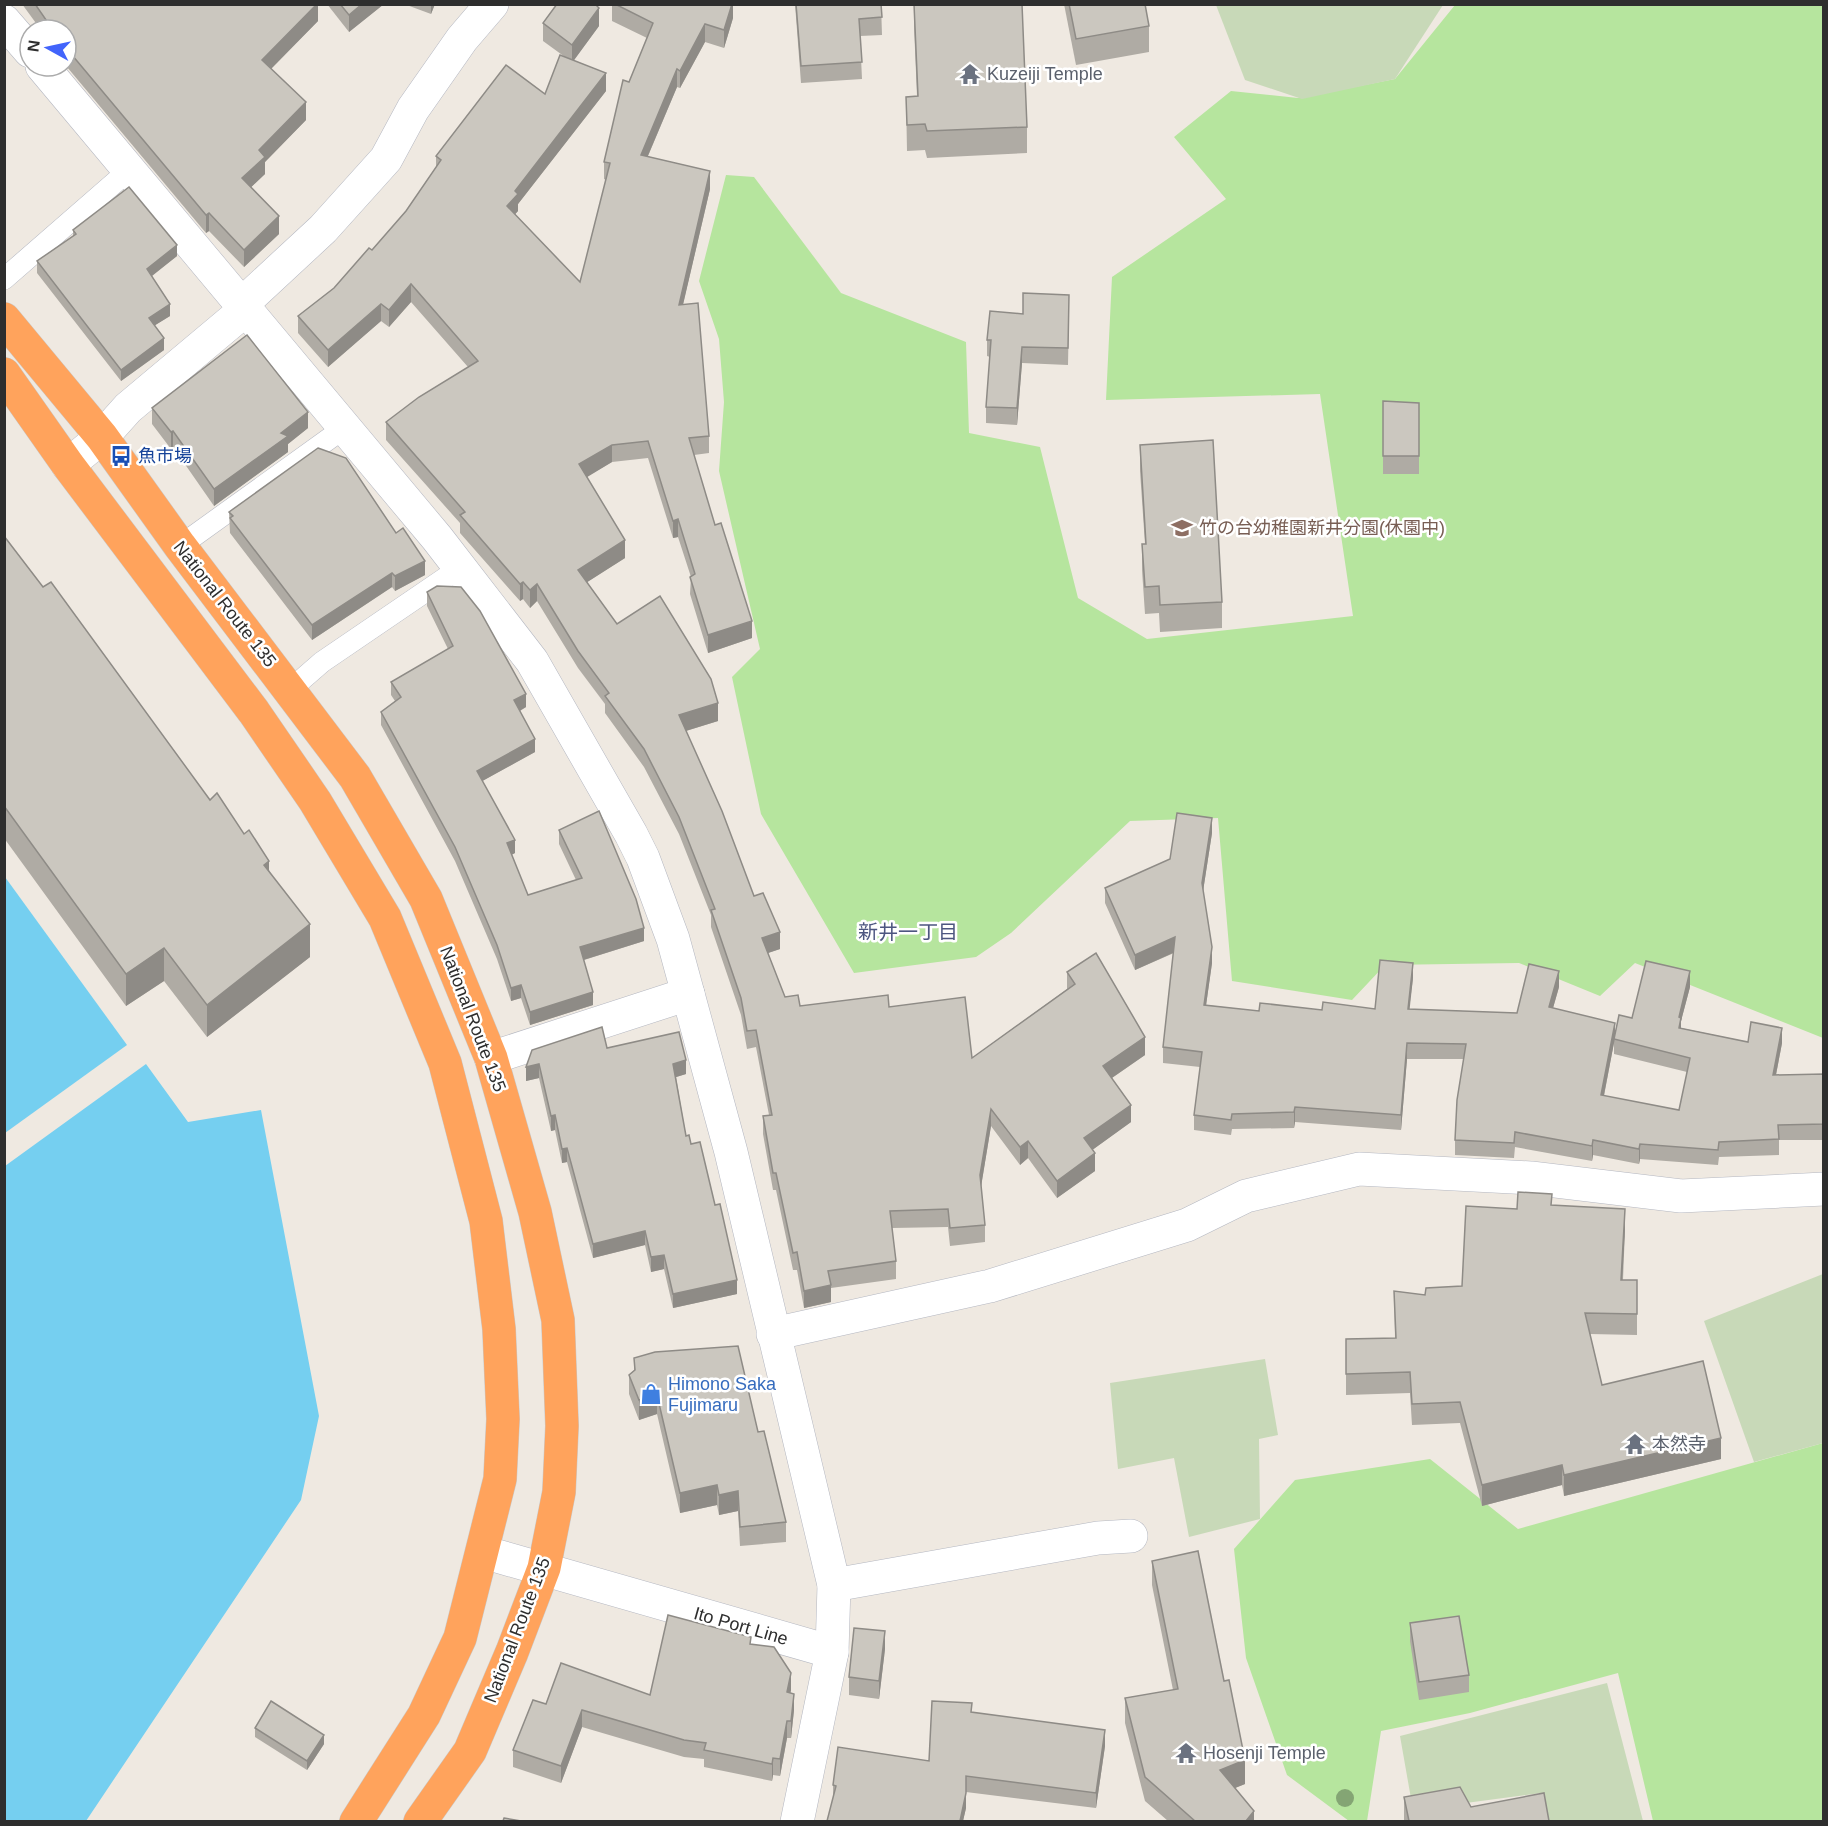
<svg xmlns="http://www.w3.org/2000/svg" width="1828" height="1826" font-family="Helvetica,'Noto Sans JP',sans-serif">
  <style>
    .green { fill: #b6e59e }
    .cemetery { fill: #c8d9b8 }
    .water { fill: #75cff0 }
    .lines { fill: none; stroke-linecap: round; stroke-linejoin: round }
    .lane-casing { stroke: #b4b7c1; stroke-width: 22 }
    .street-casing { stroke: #b4b7c1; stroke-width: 34 }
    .secondary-casing { stroke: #b4b7c1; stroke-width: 34 }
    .highway-casing { stroke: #c9c9c9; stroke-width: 34 }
    .lane { stroke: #fff; stroke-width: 21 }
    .street { stroke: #fff; stroke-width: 33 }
    .secondary { stroke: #fff; stroke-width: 33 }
    .highway { stroke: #ffa35c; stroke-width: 33 }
    .tree { fill: #84a574 }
    .wall { fill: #afaba4; fill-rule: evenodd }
    .shaded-wall { fill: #8e8b86 }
    .building { fill: #cbc7bf; stroke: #8e8b86; stroke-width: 1.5 }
    .labels { text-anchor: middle; stroke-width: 5; stroke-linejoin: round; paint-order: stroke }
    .worship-label { font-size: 18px; fill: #5b616d; stroke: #fff; text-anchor: start }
    .transit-label { font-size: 18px; fill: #164399; stroke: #fff; text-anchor: start }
    .education-label { font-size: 18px; fill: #785e54; stroke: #fff; text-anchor: start }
    .street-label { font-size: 18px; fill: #2e2e2e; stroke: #fff }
    .shop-label { font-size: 18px; fill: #366cbe; stroke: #fff; text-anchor: start }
    .neighbourhood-label { font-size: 20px; fill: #4d5680; stroke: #fff }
  </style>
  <rect width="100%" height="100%" fill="#efe9e1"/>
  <g class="green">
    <path d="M 1455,5 L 1823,5 L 1823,1038 L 1635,963 L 1600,996 L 1519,963 L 1385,965 L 1352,1000 L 1232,981 L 1218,818 L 1130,821 L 1011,933 L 976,957 L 854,973 L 761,814 L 732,677 L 760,649 L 719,471 L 724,402 L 719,339 L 699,281 L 726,175 L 754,177 L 841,293 L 966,342 L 969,433 L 1040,447 L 1078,598 L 1147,639 L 1353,616 L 1320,394 L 1106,400 L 1112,277 L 1226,199 L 1174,137 L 1231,91 L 1298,98 L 1395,79 Z"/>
    <path d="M 1823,1443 L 1823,1821 L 1653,1821 L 1618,1673 L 1470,1713 L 1381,1731 L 1367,1821 L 1349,1821 L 1287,1775 L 1246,1658 L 1234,1549 L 1295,1480 L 1430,1459 L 1518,1529 Z"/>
  </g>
  <g class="cemetery">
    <path d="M 1216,5 L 1216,4 L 1443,5 L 1395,79 L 1302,99 L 1245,80 Z"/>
    <path d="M 1823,1274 L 1823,1443 L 1754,1462 L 1704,1321 Z"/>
    <path d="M 1265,1359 L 1278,1435 L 1259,1439 L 1260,1519 L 1189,1537 L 1174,1458 L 1118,1469 L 1110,1383 Z"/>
    <path d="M 1607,1683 L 1643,1821 L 1547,1821 L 1541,1793 L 1413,1810 L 1400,1736 Z"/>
  </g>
  <g class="water">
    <path d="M 5,877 L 127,1045 L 5,1133 L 4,1133 Z"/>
    <path d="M 146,1064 L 188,1122 L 261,1110 L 319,1416 L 301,1500 L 86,1821 L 5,1821 L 5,1166 Z"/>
  </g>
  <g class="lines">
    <defs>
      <g id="lane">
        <path d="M 4,279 L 128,171"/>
        <path d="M 180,546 L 344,428"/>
        <path d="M 291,689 L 322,662 L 460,568"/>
      </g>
      <g id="street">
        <path d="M 4,21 L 30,51"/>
        <path d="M 42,66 L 437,538 L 532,661 L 631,834 L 643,858 L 673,939 L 688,994 L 731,1152 L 834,1585 L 832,1652"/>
        <path d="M 241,305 L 323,229 L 386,159 L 413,109 L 462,39 L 492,4"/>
        <path d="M 68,465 L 102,437 L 128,408 L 245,310"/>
        <path d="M 491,1058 L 688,994"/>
        <path d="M 773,1334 L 990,1286 L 1187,1225 L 1246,1196 L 1359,1169 L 1531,1178 L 1681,1196 L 1824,1189"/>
        <path d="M 834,1585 L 1098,1538 L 1131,1536"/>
      </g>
      <path id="secondary" d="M 483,1552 L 832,1652 L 797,1822"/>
      <g id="highway">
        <path d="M 4,319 L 102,437 L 180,546 L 355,777 L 426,899 L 491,1058 L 535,1212 L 558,1320 L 562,1426 L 559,1492 L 544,1568 L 512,1652 L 470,1751 L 420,1822"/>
        <path d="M 4,374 L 68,465 L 254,712 L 315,801 L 385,918 L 445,1063 L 486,1221 L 499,1329 L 503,1419 L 500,1479 L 460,1638 L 424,1715 L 356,1822"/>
      </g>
    </defs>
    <use href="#lane" class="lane-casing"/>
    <use href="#street" class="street-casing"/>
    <use href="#secondary" class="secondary-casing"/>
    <use href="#highway" class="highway-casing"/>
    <use href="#lane" class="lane"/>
    <use href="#street" class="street"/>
    <use href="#secondary" class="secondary"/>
    <use href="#highway" class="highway"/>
  </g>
  <circle class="tree" cx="1345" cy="1798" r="9"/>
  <g class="wall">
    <path d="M 22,4 L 318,4 L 318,21 L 271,69 L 306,120 L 265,162 L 265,174 L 251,187 L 279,234 L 244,267 L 209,231 L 206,233 L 67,67 L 66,65 L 66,30 L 41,30 Z"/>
    <path d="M 327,4 L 384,4 L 349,32 Z"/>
    <path d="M 404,4 L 435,4 L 431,14 Z"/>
    <path d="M 612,4 L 733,4 L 733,18 L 724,48 L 705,42 L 680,88 L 677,87 L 648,156 L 710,189 L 683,304 L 709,436 L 709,453 L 694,455 L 715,525 L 752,638 L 708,653 L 690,594 L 691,577 L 678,537 L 673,538 L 648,458 L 612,462 L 586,477 L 625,558 L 587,582 L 617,624 L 718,721 L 686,731 L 754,896 L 780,949 L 768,953 L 785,997 L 800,1006 L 889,1007 L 972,1058 L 1067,989 L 1067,972 L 1145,1055 L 1112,1078 L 1131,1122 L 1092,1150 L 1095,1171 L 1057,1198 L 1028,1158 L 1020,1165 L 991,1126 L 981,1186 L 985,1225 L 985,1242 L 950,1246 L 948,1227 L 892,1228 L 896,1261 L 896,1279 L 831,1288 L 831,1302 L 804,1308 L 797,1270 L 793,1270 L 776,1190 L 773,1190 L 763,1134 L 763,1116 L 769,1115 L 756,1047 L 747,1049 L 741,1015 L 711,927 L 711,915 L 679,834 L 644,767 L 605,713 L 605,704 L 578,668 L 537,601 L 530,608 L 523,599 L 520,601 L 460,533 L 460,523 L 386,440 L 386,422 L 468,367 L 411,302 L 389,327 L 381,321 L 328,367 L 298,333 L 298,316 L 334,288 L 372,250 L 406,211 L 436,167 L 436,156 L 545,94 L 565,57 L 543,41 L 543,23 L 599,26 L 573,61 L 606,91 L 518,204 L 518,211 L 515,214 L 580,282 L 606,180 L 604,179 L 604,162 L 629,82 L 647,38 L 612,21 Z"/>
    <path d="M 795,4 L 881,4 L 882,35 L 860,36 L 862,79 L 801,83 Z"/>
    <path d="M 914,4 L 1027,127 L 1027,153 L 927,158 L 925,150 L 907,151 L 906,97 L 917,96 L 914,26 Z"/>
    <path d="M 1064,4 L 1145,4 L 1149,26 L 1149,52 L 1076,65 Z"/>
    <path d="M 73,230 L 177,256 L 151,276 L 170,316 L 155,325 L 164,350 L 121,381 L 37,273 L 37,261 L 73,236 Z"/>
    <path d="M 1069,311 L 1068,365 L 1022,363 L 1017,425 L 986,423 L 986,407 L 990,357 L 987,356 L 987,340 L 1023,314 Z"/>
    <path d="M 1383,401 L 1419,403 L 1419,474 L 1383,474 Z"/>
    <path d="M 152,408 L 308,428 L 288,444 L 288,452 L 214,506 L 173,447 L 171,449 L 152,424 Z"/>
    <path d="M 1140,445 L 1222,602 L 1222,628 L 1160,632 L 1159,613 L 1145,614 L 1142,570 L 1142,544 L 1145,544 L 1140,471 Z"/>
    <path d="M 229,512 L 396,533 L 425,575 L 395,591 L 392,587 L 312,640 L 230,533 Z"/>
    <path d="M 4,536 L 43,587 L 210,800 L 269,870 L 310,957 L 207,1037 L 164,981 L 126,1006 L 4,838 Z"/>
    <path d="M 427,592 L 526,707 L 520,711 L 535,752 L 482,781 L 515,853 L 511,855 L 528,895 L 576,880 L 559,844 L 559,830 L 644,941 L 584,960 L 593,1005 L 530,1025 L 521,998 L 511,1001 L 497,959 L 455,861 L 381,725 L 381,712 L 395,701 L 391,695 L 391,682 L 448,649 L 427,606 Z"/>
    <path d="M 1212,833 L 1203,891 L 1212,963 L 1206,1005 L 1259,1011 L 1375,1009 L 1413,978 L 1409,1009 L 1517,1013 L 1559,987 L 1553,1008 L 1615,1036 L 1632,1018 L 1690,987 L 1681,1021 L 1681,1028 L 1748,1042 L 1782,1043 L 1776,1075 L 1824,1074 L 1824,1140 L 1779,1140 L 1779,1155 L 1719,1157 L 1718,1165 L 1640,1159 L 1639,1164 L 1593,1155 L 1592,1161 L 1515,1147 L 1514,1158 L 1455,1155 L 1455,1140 L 1464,1059 L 1407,1059 L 1401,1130 L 1295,1122 L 1294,1128 L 1232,1129 L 1231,1135 L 1194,1130 L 1194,1115 L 1200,1067 L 1163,1063 L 1163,1047 L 1174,953 L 1135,970 L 1105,903 L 1105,888 L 1170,859 ZM 1614,1042 L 1614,1054 L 1687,1072 L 1679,1110 L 1604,1096 Z"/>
    <path d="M 607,1048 L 686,1074 L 676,1077 L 686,1136 L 691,1144 L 715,1205 L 737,1294 L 673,1308 L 664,1269 L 651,1272 L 645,1245 L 593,1258 L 567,1162 L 562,1163 L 555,1130 L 551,1131 L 539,1078 L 526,1081 L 526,1067 Z"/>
    <path d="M 1552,1205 L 1625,1230 L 1623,1280 L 1637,1280 L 1637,1335 L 1590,1334 L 1602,1385 L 1721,1459 L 1564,1496 L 1562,1485 L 1482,1506 L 1460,1423 L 1412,1425 L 1410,1393 L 1346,1395 L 1346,1339 L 1395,1338 L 1394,1291 L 1425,1295 L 1462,1286 L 1517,1209 Z"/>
    <path d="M 634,1358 L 758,1432 L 786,1522 L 786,1542 L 740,1546 L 738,1511 L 719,1515 L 717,1505 L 680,1513 L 657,1414 L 639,1420 L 629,1394 L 629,1375 L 634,1370 Z"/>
    <path d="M 1152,1561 L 1245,1784 L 1235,1788 L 1254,1821 L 1168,1821 L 1145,1801 L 1125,1723 L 1125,1698 L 1173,1690 L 1152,1585 Z"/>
    <path d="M 1410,1623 L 1469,1675 L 1469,1692 L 1419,1700 L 1410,1641 Z"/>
    <path d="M 751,1644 L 791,1690 L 790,1693 L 794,1710 L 791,1738 L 787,1738 L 780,1776 L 773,1775 L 772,1781 L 704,1767 L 704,1759 L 684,1757 L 582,1727 L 561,1783 L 513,1767 L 513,1750 L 546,1704 L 650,1695 Z"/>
    <path d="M 885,1649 L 879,1699 L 849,1695 L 849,1677 Z"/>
    <path d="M 972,1712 L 1105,1746 L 1096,1808 L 966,1792 L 966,1808 L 963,1821 L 827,1821 L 833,1801 L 833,1785 L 929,1761 Z"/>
    <path d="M 255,1728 L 324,1744 L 307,1770 L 255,1737 Z"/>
    <path d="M 1404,1797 L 1471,1807 L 1549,1821 L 1404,1821 Z"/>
  </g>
  <g class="shaded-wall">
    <path d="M 317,4 L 318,4 L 318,21 L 262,78 L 262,60 Z"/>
    <path d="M 362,4 L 384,4 L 349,32 L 349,15 Z"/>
    <path d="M 431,4 L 435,4 L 431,14 Z"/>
    <path d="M 732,4 L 733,4 L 733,18 L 724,48 L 724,30 Z"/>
    <path d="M 599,8 L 599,26 L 572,63 L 572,45 Z"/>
    <path d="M 705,24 L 705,42 L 680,88 L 680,71 Z"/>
    <path d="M 677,69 L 677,87 L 641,172 L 641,155 Z"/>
    <path d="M 606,73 L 606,91 L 518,204 L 518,211 L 507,223 L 507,206 L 515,191 Z"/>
    <path d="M 306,102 L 306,120 L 265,162 L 265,174 L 242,196 L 242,178 L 259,150 Z"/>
    <path d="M 710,171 L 710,189 L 679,322 L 679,305 Z"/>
    <path d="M 209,213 L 209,231 L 206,233 L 206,215 Z"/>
    <path d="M 279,216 L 279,234 L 244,267 L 244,250 Z"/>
    <path d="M 177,245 L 177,256 L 147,280 L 147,269 Z"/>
    <path d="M 411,284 L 411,302 L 389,327 L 389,310 Z"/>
    <path d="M 170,304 L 170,316 L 149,329 L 149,318 Z"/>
    <path d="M 381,304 L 381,321 L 328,367 L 328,350 Z"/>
    <path d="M 164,338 L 164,350 L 121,381 L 121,370 Z"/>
    <path d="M 1022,347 L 1022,363 L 1017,425 L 1017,408 Z"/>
    <path d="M 308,412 L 308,428 L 288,444 L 288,452 L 214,506 L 214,489 L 281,433 Z"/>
    <path d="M 173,431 L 173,447 L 171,449 L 171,432 Z"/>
    <path d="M 612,445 L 612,462 L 579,482 L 579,464 Z"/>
    <path d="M 678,519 L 678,537 L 673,538 L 673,521 Z"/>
    <path d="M 625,540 L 625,558 L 578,588 L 578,570 Z"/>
    <path d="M 425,561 L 425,575 L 395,591 L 395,576 Z"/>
    <path d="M 392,573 L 392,587 L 312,640 L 312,625 Z"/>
    <path d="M 523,582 L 523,599 L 520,601 L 520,584 Z"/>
    <path d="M 537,584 L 537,601 L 530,608 L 530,590 Z"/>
    <path d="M 752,621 L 752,638 L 708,653 L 708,635 Z"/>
    <path d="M 526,694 L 526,707 L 514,714 L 514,700 Z"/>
    <path d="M 718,703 L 718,721 L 679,733 L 679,715 Z"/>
    <path d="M 535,739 L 535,752 L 477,784 L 477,771 Z"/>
    <path d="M 1212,818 L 1212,833 L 1202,898 L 1202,883 Z"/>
    <path d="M 515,840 L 515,853 L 507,857 L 507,843 Z"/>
    <path d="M 269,861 L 269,894 L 264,865 Z"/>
    <path d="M 310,924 L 310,957 L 207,1037 L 207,1005 Z"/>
    <path d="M 644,928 L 644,941 L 580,961 L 580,947 Z"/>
    <path d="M 780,932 L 780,949 L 762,955 L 762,938 Z"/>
    <path d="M 1175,937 L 1175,952 L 1135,970 L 1135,955 Z"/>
    <path d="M 1212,947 L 1212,963 L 1204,1020 L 1204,1005 Z"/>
    <path d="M 164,948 L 164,981 L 126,1006 L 126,974 Z"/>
    <path d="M 1413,963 L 1413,978 L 1408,1024 L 1408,1009 Z"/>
    <path d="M 1559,971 L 1559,987 L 1549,1022 L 1549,1007 Z"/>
    <path d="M 1690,971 L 1690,987 L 1681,1021 L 1681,1033 L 1679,1043 L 1679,1017 Z"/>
    <path d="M 521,985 L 521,998 L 511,1001 L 511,988 Z"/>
    <path d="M 593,992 L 593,1005 L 530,1025 L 530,1012 Z"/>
    <path d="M 1615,1023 L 1615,1038 L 1601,1110 L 1601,1095 Z"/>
    <path d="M 1782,1028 L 1782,1043 L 1773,1090 L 1773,1075 Z"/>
    <path d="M 1145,1037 L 1145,1055 L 1103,1084 L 1103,1066 Z"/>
    <path d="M 1407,1043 L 1407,1059 L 1401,1130 L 1401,1115 Z"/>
    <path d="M 686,1060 L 686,1074 L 673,1078 L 673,1064 Z"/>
    <path d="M 539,1064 L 539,1078 L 526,1081 L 526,1067 Z"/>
    <path d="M 1131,1105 L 1131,1122 L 1084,1156 L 1084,1138 Z"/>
    <path d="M 1295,1107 L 1295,1122 L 1294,1128 L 1294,1112 Z"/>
    <path d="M 991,1109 L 991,1126 L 980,1193 L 980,1175 Z"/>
    <path d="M 555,1115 L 555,1130 L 551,1131 L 551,1116 Z"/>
    <path d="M 1593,1140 L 1593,1155 L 1592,1161 L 1592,1146 Z"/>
    <path d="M 1028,1141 L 1028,1158 L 1020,1165 L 1020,1147 Z"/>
    <path d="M 1640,1144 L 1640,1159 L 1639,1164 L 1639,1149 Z"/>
    <path d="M 567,1148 L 567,1162 L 562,1163 L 562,1149 Z"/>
    <path d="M 1095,1153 L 1095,1171 L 1057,1198 L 1057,1181 Z"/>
    <path d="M 1625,1209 L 1625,1230 L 1621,1300 L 1621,1280 Z"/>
    <path d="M 645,1231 L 645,1245 L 593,1258 L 593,1244 Z"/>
    <path d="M 664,1255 L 664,1269 L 651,1272 L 651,1257 Z"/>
    <path d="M 737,1280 L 737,1294 L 673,1308 L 673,1294 Z"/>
    <path d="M 831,1285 L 831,1302 L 804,1308 L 804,1291 Z"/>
    <path d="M 657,1395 L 657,1414 L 639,1420 L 639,1400 Z"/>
    <path d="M 1721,1438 L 1721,1459 L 1564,1496 L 1564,1475 Z"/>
    <path d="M 1562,1465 L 1562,1485 L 1482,1506 L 1482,1485 Z"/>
    <path d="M 717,1485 L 717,1505 L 680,1513 L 680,1493 Z"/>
    <path d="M 738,1491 L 738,1511 L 719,1515 L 719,1495 Z"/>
    <path d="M 885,1631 L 885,1649 L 879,1699 L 879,1681 Z"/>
    <path d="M 791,1673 L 791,1690 L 787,1709 L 787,1692 Z"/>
    <path d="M 794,1694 L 794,1710 L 791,1738 L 791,1721 Z"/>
    <path d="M 582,1710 L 582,1727 L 561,1783 L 561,1766 Z"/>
    <path d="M 787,1721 L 787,1738 L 780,1776 L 780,1759 Z"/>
    <path d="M 1105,1730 L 1105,1746 L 1096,1808 L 1096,1793 Z"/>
    <path d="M 324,1735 L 324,1744 L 307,1770 L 307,1761 Z"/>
    <path d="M 773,1758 L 773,1775 L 772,1781 L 772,1764 Z"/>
    <path d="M 1245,1760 L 1245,1784 L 1220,1794 L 1220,1770 Z"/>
    <path d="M 966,1793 L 966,1808 L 963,1821 L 960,1821 Z"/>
    <path d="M 1254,1811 L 1254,1821 L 1246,1821 Z"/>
  </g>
  <g class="building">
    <path d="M 35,4 L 317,4 L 262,60 L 306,102 L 259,150 L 265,157 L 242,178 L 279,216 L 244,250 L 209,213 L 206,215 L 67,49 L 66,48 L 66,30 L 53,30 Z"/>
    <path d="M 340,4 L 362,4 L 349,15 Z"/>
    <path d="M 557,4 L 595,4 L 599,8 L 572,45 L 543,23 Z"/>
    <path d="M 615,4 L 732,4 L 724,30 L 705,24 L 680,71 L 677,69 L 641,155 L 710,171 L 679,305 L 698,303 L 709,436 L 689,438 L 715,525 L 721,523 L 752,621 L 708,635 L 690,577 L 695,574 L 678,519 L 673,521 L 648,441 L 612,445 L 579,464 L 625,540 L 578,570 L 617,624 L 660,596 L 711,679 L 718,703 L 679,715 L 722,811 L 754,896 L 763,893 L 780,932 L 762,938 L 785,997 L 798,995 L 800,1006 L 888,995 L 889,1007 L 965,997 L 972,1058 L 1075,984 L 1067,972 L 1096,953 L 1145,1037 L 1103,1066 L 1131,1105 L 1084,1138 L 1095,1153 L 1057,1181 L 1028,1141 L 1020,1147 L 991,1109 L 980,1175 L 985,1225 L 950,1228 L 948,1209 L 890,1211 L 896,1261 L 828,1271 L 831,1285 L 804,1291 L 797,1252 L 793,1253 L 776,1173 L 773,1173 L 763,1116 L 772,1115 L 756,1030 L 747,1031 L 741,998 L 711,910 L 715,909 L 679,817 L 644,749 L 605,696 L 609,693 L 578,651 L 537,584 L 530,590 L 523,582 L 520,584 L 460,515 L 465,512 L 386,422 L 419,397 L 478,361 L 411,284 L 389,310 L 381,304 L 328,350 L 298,316 L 334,288 L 369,248 L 372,250 L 406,211 L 441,160 L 436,156 L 506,65 L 545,94 L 560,55 L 606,73 L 515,191 L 518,194 L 507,206 L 580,282 L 610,163 L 604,162 L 623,80 L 629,82 L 653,23 Z"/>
    <path d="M 796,4 L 881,4 L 882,17 L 859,19 L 862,62 L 801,66 Z"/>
    <path d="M 914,4 L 1022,4 L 1027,127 L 927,131 L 925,124 L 907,125 L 906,97 L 918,96 Z"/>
    <path d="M 1069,4 L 1145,4 L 1149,26 L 1076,39 Z"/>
    <path d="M 129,187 L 177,245 L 147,269 L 170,304 L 149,318 L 164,338 L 121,370 L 37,261 L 76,234 L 73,230 Z"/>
    <path d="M 1023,293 L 1069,295 L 1068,348 L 1022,347 L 1017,408 L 986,407 L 991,340 L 987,340 L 990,311 L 1023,314 Z"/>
    <path d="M 247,335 L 308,412 L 281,433 L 288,436 L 214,489 L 173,431 L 171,432 L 152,408 Z"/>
    <path d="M 1383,401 L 1419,403 L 1419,456 L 1383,456 Z"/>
    <path d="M 1213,440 L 1222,602 L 1160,605 L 1159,586 L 1145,587 L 1142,544 L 1146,544 L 1140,445 Z"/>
    <path d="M 318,448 L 346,458 L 396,533 L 403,528 L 425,561 L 395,576 L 392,573 L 312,625 L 230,518 L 233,516 L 229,512 Z"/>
    <path d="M 4,536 L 43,587 L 51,582 L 210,800 L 217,793 L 244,834 L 249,830 L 269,861 L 264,865 L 310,924 L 207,1005 L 164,948 L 126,974 L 4,806 Z"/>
    <path d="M 437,586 L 461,587 L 480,611 L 526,694 L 514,700 L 535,739 L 477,771 L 515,840 L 507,843 L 528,895 L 582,878 L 559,830 L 599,811 L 636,899 L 644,928 L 580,947 L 593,992 L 530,1012 L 521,985 L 511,988 L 497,945 L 455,847 L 381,712 L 401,697 L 391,682 L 453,646 L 427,592 Z"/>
    <path d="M 1177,813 L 1212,818 L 1202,883 L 1212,947 L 1204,1005 L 1259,1011 L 1260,1003 L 1322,1010 L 1323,1002 L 1375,1009 L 1380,960 L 1413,963 L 1408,1009 L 1517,1013 L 1529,964 L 1559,971 L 1549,1007 L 1615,1023 L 1601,1095 L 1679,1110 L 1690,1058 L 1614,1039 L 1619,1015 L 1632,1018 L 1646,961 L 1690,971 L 1679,1017 L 1681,1018 L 1679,1028 L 1748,1042 L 1751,1022 L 1782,1028 L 1773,1075 L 1824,1074 L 1824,1124 L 1778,1125 L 1779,1139 L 1719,1142 L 1718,1150 L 1640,1144 L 1639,1149 L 1593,1140 L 1592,1146 L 1515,1132 L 1514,1143 L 1455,1140 L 1457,1100 L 1466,1044 L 1407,1043 L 1401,1115 L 1295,1107 L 1294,1112 L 1232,1114 L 1231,1120 L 1194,1115 L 1202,1052 L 1163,1047 L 1175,937 L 1135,955 L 1105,888 L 1170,859 Z"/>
    <path d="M 602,1027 L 607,1048 L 679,1032 L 686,1060 L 673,1064 L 686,1136 L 689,1135 L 691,1144 L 700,1142 L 715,1205 L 720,1204 L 737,1280 L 673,1294 L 664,1255 L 651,1257 L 645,1231 L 593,1244 L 567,1148 L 562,1149 L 555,1115 L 551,1116 L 539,1064 L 526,1067 L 532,1050 Z"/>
    <path d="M 1518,1192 L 1552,1194 L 1551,1205 L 1625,1209 L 1621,1280 L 1637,1280 L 1637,1314 L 1585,1313 L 1602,1385 L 1703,1361 L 1721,1438 L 1564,1475 L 1562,1465 L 1482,1485 L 1460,1402 L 1412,1404 L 1410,1372 L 1346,1374 L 1346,1339 L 1396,1338 L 1394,1291 L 1425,1295 L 1426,1288 L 1462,1286 L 1466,1206 L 1517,1209 Z"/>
    <path d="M 738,1346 L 758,1432 L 764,1431 L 786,1522 L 740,1527 L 738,1491 L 719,1495 L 717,1485 L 680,1493 L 657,1395 L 639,1400 L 629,1375 L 635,1370 L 634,1358 L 655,1352 Z"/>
    <path d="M 1198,1551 L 1224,1681 L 1229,1680 L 1245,1760 L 1220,1770 L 1254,1811 L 1246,1821 L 1195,1821 L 1145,1777 L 1125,1698 L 1178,1689 L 1152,1561 Z"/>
    <path d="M 668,1615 L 751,1637 L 750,1644 L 774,1647 L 791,1673 L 787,1692 L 794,1694 L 791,1721 L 787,1721 L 780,1759 L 773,1758 L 772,1764 L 704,1750 L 706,1743 L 684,1740 L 582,1710 L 561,1766 L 513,1750 L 533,1700 L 546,1704 L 561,1663 L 650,1695 Z"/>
    <path d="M 1459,1616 L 1469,1675 L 1419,1682 L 1410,1623 Z"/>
    <path d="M 854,1628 L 885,1631 L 879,1681 L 849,1677 Z"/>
    <path d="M 271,1701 L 324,1735 L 307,1761 L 255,1728 Z"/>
    <path d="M 932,1701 L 972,1703 L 971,1712 L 1105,1730 L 1096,1793 L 966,1776 L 966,1793 L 960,1821 L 827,1821 L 836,1786 L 833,1785 L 838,1747 L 929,1761 Z"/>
    <path d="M 1460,1787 L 1471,1807 L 1544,1793 L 1549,1821 L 1409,1821 L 1404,1797 Z"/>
    <path d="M 504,1818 L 521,1821 L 503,1821 Z"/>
  </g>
  <defs>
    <symbol id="temple-bare" viewBox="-9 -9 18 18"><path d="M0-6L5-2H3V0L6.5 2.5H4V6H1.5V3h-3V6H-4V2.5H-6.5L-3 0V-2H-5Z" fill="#6b7280" stroke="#fff" stroke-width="2.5" paint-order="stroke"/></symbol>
    <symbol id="bus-bare" viewBox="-9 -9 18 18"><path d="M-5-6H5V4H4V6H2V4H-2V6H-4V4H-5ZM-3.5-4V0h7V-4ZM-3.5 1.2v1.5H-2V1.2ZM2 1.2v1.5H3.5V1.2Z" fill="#1a4fb4" stroke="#fff" stroke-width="2.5" paint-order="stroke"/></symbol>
    <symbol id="school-bare" viewBox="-9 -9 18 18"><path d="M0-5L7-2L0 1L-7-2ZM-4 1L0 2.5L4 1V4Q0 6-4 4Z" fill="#8d6e63" stroke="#fff" stroke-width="2.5" paint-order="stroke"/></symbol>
    <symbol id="shop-bare" viewBox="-9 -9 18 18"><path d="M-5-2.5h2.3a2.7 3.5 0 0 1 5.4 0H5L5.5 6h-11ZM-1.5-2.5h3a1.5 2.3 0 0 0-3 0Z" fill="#3f7fe0" stroke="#fff" stroke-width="2.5" paint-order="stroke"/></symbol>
  </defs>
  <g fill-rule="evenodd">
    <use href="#temple-bare" x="955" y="59" width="30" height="30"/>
    <use href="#bus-bare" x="106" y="441" width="30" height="30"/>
    <use href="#school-bare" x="1167" y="513" width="30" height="30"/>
    <use href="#shop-bare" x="636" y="1379" width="30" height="30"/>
    <use href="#temple-bare" x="1620" y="1429" width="30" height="30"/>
    <use href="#temple-bare" x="1171" y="1738" width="30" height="30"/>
  </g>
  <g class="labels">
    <g class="worship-label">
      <text x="987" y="80">Kuzeiji Temple</text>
      <text x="1652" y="1450">本然寺</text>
      <text x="1203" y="1759">Hosenji Temple</text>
    </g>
    <g class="transit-label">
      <text x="138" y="462">魚市場</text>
    </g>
    <g class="education-label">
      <text x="1199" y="534">竹の台幼稚園新井分園(休園中)</text>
    </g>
    <g class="street-label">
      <text transform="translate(225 604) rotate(52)" y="6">National Route 135</text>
      <text transform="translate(473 1019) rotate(69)" y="6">National Route 135</text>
      <text transform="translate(741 1626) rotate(16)" y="6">Ito Port Line</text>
      <text transform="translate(517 1630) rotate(-69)" y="6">National Route 135</text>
    </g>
    <g class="shop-label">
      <text x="668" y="1390">Himono Saka<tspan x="668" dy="21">Fujimaru</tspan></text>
    </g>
    <g class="neighbourhood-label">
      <text x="908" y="939">新井一丁目</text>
    </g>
  </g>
  <rect width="1828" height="1826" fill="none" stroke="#2e2e2e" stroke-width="12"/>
  <g transform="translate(48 48) rotate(278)"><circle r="28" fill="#ffffff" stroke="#ababab" stroke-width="1.5"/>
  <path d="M0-4.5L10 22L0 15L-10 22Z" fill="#4264fb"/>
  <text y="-9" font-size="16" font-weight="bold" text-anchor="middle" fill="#2e2e2e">N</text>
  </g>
</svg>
